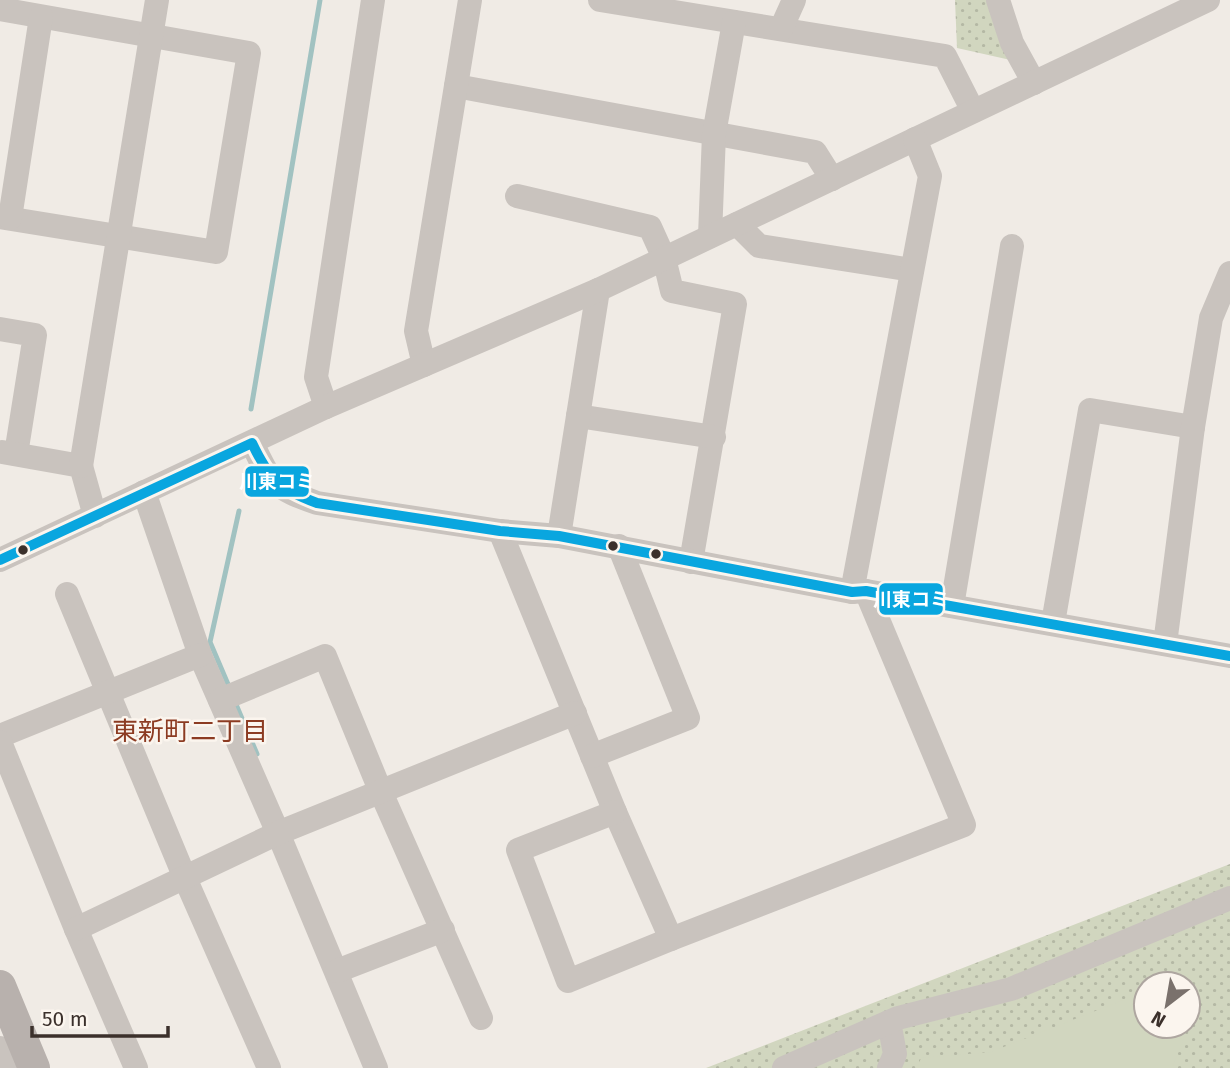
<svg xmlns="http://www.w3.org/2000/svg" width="1230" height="1068" font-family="'Fira Sans','Noto Sans JP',sans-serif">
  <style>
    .park { fill: url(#park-dots); fill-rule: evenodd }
    .pitch { fill: #d1d6bf }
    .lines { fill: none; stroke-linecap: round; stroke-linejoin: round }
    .stream { stroke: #a1c2c1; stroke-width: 5 }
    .minor { stroke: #c9c3be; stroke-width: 24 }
    .major { stroke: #b8b1ad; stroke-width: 32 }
    .bus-1-casing { stroke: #fbf5ee; stroke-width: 16 }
    .bus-1 { stroke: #09a6df; stroke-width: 10 }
    .bus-dot { fill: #3b302b; stroke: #fbf5ee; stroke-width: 2.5 }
    .labels { text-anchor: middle; stroke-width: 5; stroke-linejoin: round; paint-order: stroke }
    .neighbourhood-label { font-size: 26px; fill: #8c3b22; stroke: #fbf5ee }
    .line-badge { stroke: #fbf5ee; stroke-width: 2.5 }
    .badge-label { font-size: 19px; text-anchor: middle; font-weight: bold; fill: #fff }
  </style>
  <defs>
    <pattern id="park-dots" width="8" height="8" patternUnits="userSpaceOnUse" patternTransform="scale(1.75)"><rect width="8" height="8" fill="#d1d6bf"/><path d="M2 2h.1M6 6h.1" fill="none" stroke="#b4b8a4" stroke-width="1.8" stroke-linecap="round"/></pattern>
  </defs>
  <rect width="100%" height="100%" fill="#f0ebe5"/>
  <g class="park">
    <path d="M 955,0 L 988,0 L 1015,61 L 957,48 Z"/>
    <path d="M 1230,864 L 1230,1068 L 706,1068 ZM 1146,984 L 1188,984 L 1188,1026 L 1146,1026 Z"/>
  </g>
  <path class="pitch" d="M 1188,974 L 1200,997 L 1172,1068 L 917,1068 L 921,1058 L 991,1052 L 1146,991 L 1146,1026 L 1188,1026 L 1188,984 L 1162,984 Z"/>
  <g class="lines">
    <g class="stream">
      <path d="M 251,409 L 320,0"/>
      <path d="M 230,689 L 210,642 L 239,511"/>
      <path d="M 235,702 L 257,754"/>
    </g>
    <g class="minor">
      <path d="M 600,0 L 945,56 L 973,111"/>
      <path d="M 998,0 L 1012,43 L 1034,83"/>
      <path d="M 0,9 L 249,53 L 216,252 L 0,217"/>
      <path d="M 781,29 L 794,0"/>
      <path d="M 456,86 L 815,152 L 832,179"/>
      <path d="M 517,196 L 650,227 L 664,258 L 672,291 L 735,304 L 691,562"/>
      <path d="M 10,218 L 41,17"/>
      <path d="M 737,224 L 759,246 L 912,270"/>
      <path d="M 710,236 L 714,134 L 734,22"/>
      <path d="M 0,329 L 35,335 L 16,454"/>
      <path d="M 424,365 L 416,331 L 470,0"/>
      <path d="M 326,407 L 316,377 L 373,0"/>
      <path d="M 578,416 L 714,437"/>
      <path d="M 252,443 C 271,483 274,488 317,503 L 500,531 L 559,536 L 852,592 L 866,591 L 1230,656"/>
      <path d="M 2,452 L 81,466 L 95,516"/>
      <path d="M 81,466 L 157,0"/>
      <path d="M 144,492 L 200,655 L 278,833 L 376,1068"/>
      <path d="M 500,531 L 615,812 L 671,939"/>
      <path d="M 559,536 L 598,290"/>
      <path d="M 0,560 L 326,407 L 598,290 L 1208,0"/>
      <path d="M 852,592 L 930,176 L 915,139"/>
      <path d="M 67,594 L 185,878 L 269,1068"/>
      <path d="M 952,606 L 1012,246"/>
      <path d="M 1053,623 L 1090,410 L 1193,427"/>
      <path d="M 1165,644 L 1193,427 L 1211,318 L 1230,273"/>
      <path d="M 220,700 L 325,656 L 380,790 L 481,1018"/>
      <path d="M 0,736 L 200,655"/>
      <path d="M 0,742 L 76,929 L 136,1068"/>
      <path d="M 592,756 L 688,718 L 619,546"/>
      <path d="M 615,812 L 518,850 L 568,981 L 671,939 L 964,825 L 866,591"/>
      <path d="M 76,929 L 278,833 L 575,713"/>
      <path d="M 337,971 L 443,930"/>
      <path d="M 889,1022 L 895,1054 L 889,1068"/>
      <path d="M 0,1048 L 9,1068"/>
      <path d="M 784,1068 L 898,1018 L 1011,989 L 1230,898"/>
    </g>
    <path class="major" d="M 0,986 L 34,1068"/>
    <defs>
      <path id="bus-1" d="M 0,560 L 252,443 C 269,479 279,489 317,503 L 500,531 L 559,536 L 852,592 L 866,591 L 1230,656"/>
    </defs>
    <use href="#bus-1" class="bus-1-casing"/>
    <use href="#bus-1" class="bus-1"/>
  </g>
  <g class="bus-dot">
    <circle cx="613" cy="546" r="6"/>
    <circle cx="23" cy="550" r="6"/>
    <circle cx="656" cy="554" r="6"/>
  </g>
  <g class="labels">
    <g class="neighbourhood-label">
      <text x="190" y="740">東新町二丁目</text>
    </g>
  </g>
  <g class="line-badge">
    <rect x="244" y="465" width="66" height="33" rx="7" fill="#09a6df"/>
    <rect x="878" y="582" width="66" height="34" rx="7" fill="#09a6df"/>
  </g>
  <g class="badge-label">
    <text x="277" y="488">川東コミ</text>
    <text x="911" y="606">川東コミ</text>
  </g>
  <g transform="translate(1167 1005) rotate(211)"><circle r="33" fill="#fbf5ee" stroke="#aea6a0" stroke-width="2"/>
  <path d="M0-5L12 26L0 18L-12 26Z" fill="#7a716c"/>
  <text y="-10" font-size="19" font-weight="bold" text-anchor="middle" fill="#3b302b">N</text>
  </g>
  <path d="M32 1026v10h136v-10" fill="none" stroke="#3b302b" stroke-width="3.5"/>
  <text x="42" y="1026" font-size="21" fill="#3b302b" stroke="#fbf5ee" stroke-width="5" paint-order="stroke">50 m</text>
</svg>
